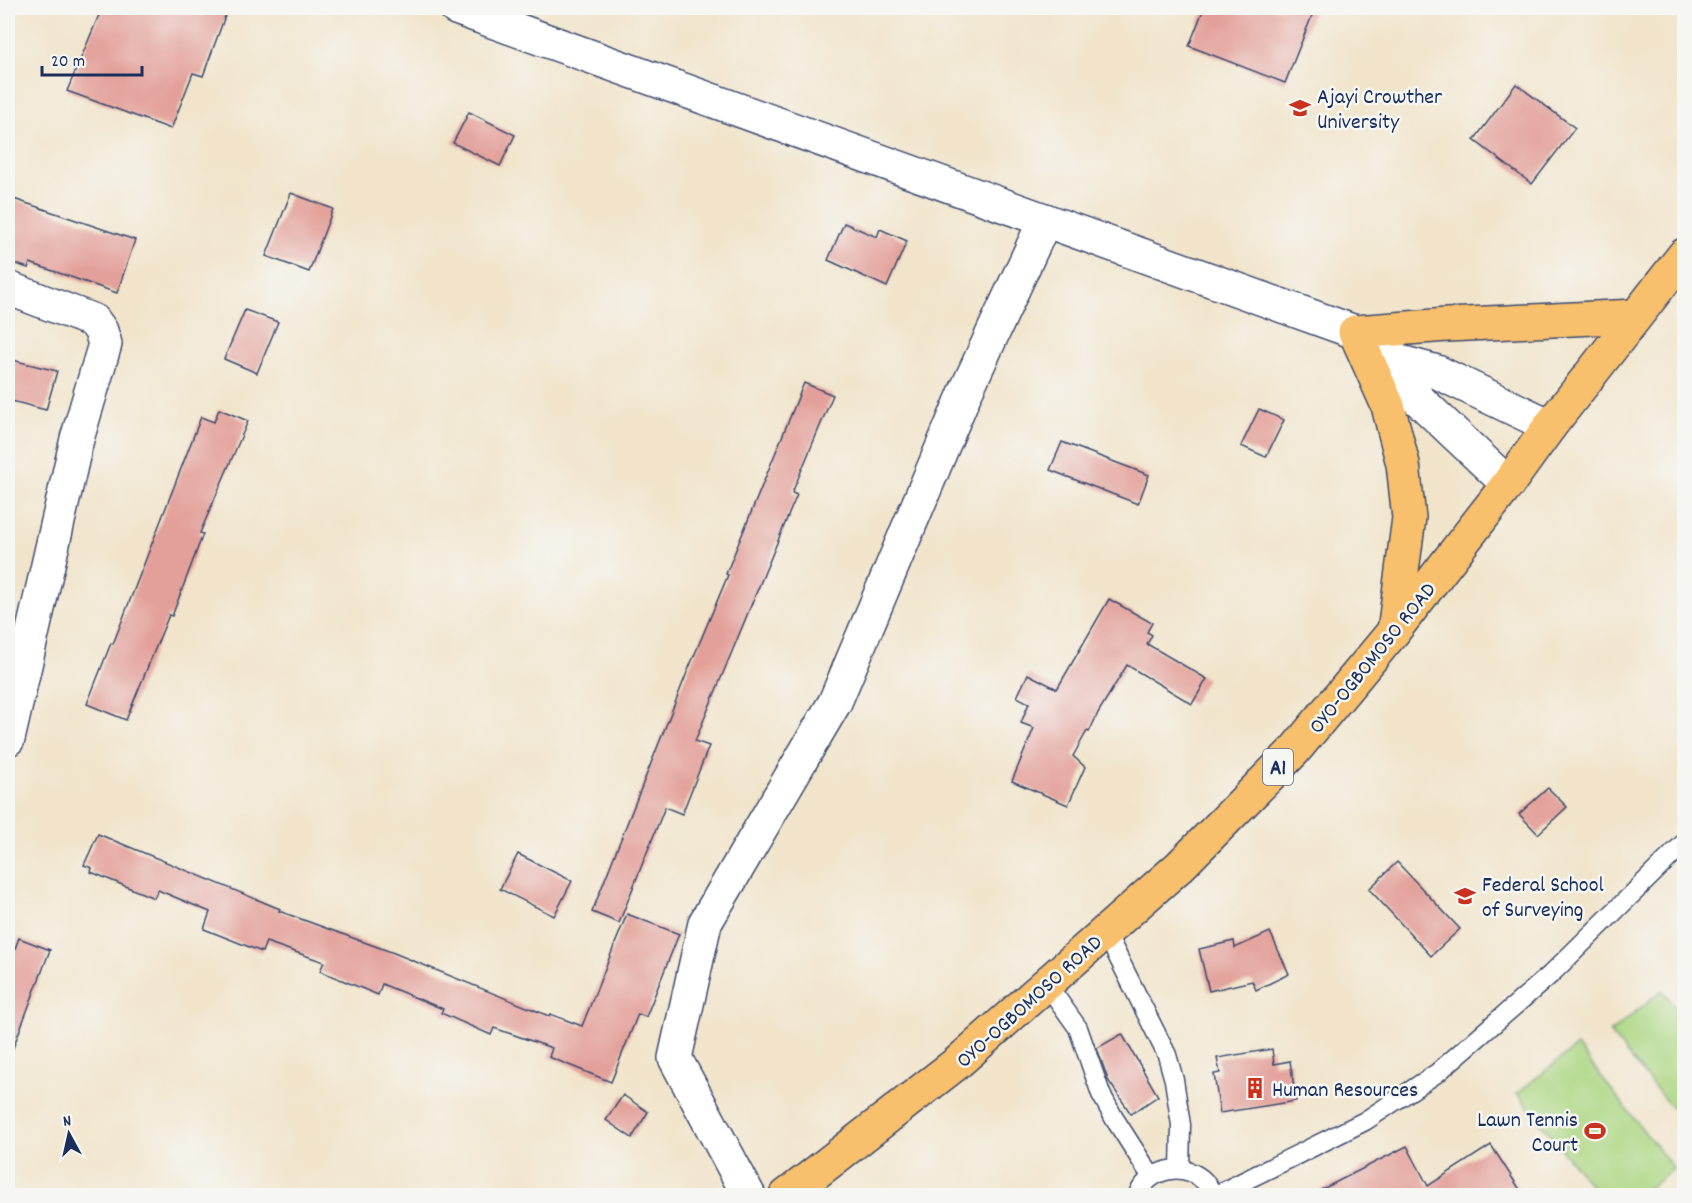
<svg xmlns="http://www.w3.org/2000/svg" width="1692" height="1203" font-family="Dekko,sans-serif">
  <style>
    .pitch { fill: #abd681; stroke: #638270; stroke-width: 1.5 }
    .building { fill: #e3a09a }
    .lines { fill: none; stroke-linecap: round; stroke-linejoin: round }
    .service-casing { stroke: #3b4a6e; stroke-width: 21 }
    .minor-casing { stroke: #3b4a6e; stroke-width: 36 }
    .trunk-casing { stroke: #3b4a6e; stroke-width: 36 }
    .service { stroke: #fff; stroke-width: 18 }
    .minor { stroke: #fff; stroke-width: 33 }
    .trunk { stroke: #f8bf6c; stroke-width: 33 }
    .labels { text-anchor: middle; stroke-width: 5; stroke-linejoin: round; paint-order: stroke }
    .shield { fill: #f6f6f2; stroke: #5d6b8a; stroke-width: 1.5 }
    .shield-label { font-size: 21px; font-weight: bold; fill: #1b2f5e }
    .poi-label { font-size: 22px; fill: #1b2f5e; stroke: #f6f6f2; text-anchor: start }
    .street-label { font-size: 22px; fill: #1b2f5e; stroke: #f6f6f2 }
  </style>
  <rect width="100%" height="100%" fill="#f6f6f2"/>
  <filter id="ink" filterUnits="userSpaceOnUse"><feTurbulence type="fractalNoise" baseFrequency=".0167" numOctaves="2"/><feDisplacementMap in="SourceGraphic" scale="12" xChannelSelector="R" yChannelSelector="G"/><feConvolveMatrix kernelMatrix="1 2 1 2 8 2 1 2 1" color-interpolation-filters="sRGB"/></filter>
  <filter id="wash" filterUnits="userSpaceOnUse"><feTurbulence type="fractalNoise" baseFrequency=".008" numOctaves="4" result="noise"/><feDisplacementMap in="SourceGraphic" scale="24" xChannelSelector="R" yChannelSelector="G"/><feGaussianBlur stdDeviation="1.35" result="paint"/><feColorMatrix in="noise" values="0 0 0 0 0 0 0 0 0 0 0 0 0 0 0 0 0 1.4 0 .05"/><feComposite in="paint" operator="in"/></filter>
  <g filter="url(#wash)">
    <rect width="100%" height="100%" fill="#f1e4cb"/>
    <g class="pitch">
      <path d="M 1662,990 L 1684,1017 L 1684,1123 L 1610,1033 Z"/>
      <path d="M 1577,1046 L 1674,1169 L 1639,1195 L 1598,1195 L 1517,1093 Z"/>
    </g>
    <g id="blocks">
      <g class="building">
        <path d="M 102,8 L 228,8 L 203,76 L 193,73 L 171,129 L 67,91 Z"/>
        <path d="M 1204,8 L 1315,8 L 1285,83 L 1189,46 Z"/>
        <path d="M 1516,84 L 1575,128 L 1532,184 L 1474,140 Z"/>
        <path d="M 469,112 L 515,135 L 500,166 L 453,143 Z"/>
        <path d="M 291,193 L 333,209 L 309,272 L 266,256 Z"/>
        <path d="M 8,197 L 135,240 L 117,293 L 30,263 L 28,268 L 8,261 Z"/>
        <path d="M 844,223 L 877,237 L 880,229 L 907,241 L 887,287 L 828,260 Z"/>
        <path d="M 245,310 L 278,322 L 257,373 L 224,359 Z"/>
        <path d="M 8,359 L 57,371 L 46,410 L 8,400 Z"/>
        <path d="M 804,383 L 833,395 L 792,493 L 797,495 L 791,509 L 695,741 L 709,746 L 682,814 L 665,807 L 619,923 L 592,912 L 686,675 L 728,575 L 726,574 Z"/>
        <path d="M 219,409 L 248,421 L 200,533 L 203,534 L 172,616 L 169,615 L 126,720 L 87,704 L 111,643 L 113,644 L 201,417 L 214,422 Z"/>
        <path d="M 1259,409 L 1284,420 L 1266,457 L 1241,446 Z"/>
        <path d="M 1062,442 L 1149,475 L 1138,504 L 1050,470 Z"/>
        <path d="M 1109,599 L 1152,623 L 1147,632 L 1152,635 L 1147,644 L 1207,679 L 1192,704 L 1127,665 L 1099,711 L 1089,732 L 1087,731 L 1073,756 L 1085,767 L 1068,805 L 1012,781 L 1034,728 L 1021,723 L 1029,703 L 1017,697 L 1028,674 L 1057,689 Z"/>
        <path d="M 1548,788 L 1567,807 L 1538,834 L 1519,814 Z"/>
        <path d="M 98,834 L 280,909 L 279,911 L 394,953 L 549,1016 L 550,1014 L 582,1026 L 627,914 L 679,934 L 646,1017 L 638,1014 L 611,1082 L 549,1057 L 552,1048 L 494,1028 L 491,1035 L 441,1013 L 443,1009 L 382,984 L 378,995 L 320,971 L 324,962 L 266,942 L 262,952 L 204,929 L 210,912 L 158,890 L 154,898 L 91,872 L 92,868 L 84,865 Z"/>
        <path d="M 518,854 L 572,881 L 554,916 L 500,889 Z"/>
        <path d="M 1397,862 L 1460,929 L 1431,956 L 1369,889 Z"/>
        <path d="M 1270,932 L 1289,974 L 1256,990 L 1252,981 L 1209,991 L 1199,949 L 1234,941 L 1235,948 Z"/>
        <path d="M 19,938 L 50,950 L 10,1056 L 8,1055 L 8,949 L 14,951 Z"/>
        <path d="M 1122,1034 L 1158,1096 L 1131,1114 L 1108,1080 L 1097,1048 Z"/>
        <path d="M 1272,1049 L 1274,1064 L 1290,1061 L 1296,1101 L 1220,1113 L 1214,1074 L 1220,1073 L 1217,1058 Z"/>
        <path d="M 623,1095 L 648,1112 L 632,1138 L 606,1120 Z"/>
        <path d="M 1491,1145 L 1524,1196 L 1309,1196 L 1407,1146 L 1428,1186 Z"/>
      </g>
    </g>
  </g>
  <g filter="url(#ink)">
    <use href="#blocks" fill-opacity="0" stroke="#3b4a6e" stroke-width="1.5"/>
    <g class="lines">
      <defs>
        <g id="service">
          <path d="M 1105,931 L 1167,1055 L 1174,1080 L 1181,1125 L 1180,1169"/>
          <path d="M 1046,983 L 1078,1028 L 1101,1094 L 1114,1118 L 1151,1176"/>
          <path d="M 1137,1196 C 1149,1168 1185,1160 1206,1183 C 1209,1186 1211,1192 1214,1196 L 1365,1121 L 1437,1073 L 1550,975 L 1684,843"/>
        </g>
        <g id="minor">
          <path d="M 456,8 L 1355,332 L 1400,362 L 1437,372 L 1550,426"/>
          <path d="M 8,288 L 94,321 L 101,331 L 105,344 L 77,439 L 8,739"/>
          <path d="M 1400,362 L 1417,398 L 1508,484"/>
          <path d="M 749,1196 L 675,1058 L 705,923 L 835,702 L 966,391 L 1045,220"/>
        </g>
        <g id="trunk">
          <path d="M 1394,631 L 1409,518 L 1403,464 L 1388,406 L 1355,332 L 1447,325 L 1635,316"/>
          <path d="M 786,1196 L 957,1063 L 1180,866 L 1294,751 L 1393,632 L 1508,484 L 1550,426 L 1684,255"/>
        </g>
      </defs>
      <use href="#service" class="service-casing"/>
      <use href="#minor" class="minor-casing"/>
      <use href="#trunk" class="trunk-casing"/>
      <use href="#service" class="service"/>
      <use href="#minor" class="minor"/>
      <use href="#trunk" class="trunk"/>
    </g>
  </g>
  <defs>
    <symbol id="university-bare" viewBox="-9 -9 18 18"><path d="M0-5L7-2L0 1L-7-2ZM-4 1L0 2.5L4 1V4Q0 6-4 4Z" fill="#c8321e" stroke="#f6f6f2" stroke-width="2.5" paint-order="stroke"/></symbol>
    <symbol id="school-bare" viewBox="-9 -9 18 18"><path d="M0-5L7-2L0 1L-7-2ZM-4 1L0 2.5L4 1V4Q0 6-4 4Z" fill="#c8321e" stroke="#f6f6f2" stroke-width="2.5" paint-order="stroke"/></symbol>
    <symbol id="building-bare" viewBox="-9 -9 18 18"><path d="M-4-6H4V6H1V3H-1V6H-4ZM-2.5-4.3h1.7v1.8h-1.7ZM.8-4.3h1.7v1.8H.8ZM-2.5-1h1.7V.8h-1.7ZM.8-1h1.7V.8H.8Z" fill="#c8321e" stroke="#f6f6f2" stroke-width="2.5" paint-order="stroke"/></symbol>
    <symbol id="stadium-bare" viewBox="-9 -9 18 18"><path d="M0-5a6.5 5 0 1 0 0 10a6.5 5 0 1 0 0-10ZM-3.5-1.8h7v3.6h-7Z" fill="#c8321e" stroke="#f6f6f2" stroke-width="2.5" paint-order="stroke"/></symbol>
  </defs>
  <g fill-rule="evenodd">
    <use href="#university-bare" x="1285" y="93" width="30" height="30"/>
    <use href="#school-bare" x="1450" y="881" width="30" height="30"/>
    <use href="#building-bare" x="1240" y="1073" width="30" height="30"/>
    <use href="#stadium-bare" x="1580" y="1116" width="30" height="30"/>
  </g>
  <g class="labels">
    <rect class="shield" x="1263" y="749" width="30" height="36" rx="4.5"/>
    <g class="shield-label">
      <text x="1278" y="774">A1</text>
    </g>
    <g class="poi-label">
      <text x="1317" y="103">Ajayi Crowther<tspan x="1317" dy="25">University</tspan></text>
      <text x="1482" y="891">Federal School<tspan x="1482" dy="25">of Surveying</tspan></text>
      <text x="1272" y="1096">Human Resources</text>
      <text x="1578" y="1126" text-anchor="end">Lawn Tennis<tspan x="1578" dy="25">Court</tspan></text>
    </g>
    <g class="street-label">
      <text transform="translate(1371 657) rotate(-51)" y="8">OYO-OGBOMOSO ROAD</text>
      <text transform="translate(1028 1000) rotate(-42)" y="8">OYO-OGBOMOSO ROAD</text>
    </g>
  </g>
  <rect width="1692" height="1203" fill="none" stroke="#f6f6f2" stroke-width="30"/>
  <g transform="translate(69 1134) rotate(352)" stroke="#f6f6f2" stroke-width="4.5" paint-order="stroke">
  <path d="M0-4.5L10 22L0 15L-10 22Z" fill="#1b2f5e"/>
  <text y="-9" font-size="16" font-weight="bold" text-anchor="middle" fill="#1b2f5e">N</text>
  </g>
  <path d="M42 66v9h100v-9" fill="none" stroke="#1b2f5e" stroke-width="3"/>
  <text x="51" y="66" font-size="18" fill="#1b2f5e" stroke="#f6f6f2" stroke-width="4.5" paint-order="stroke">20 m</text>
</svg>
